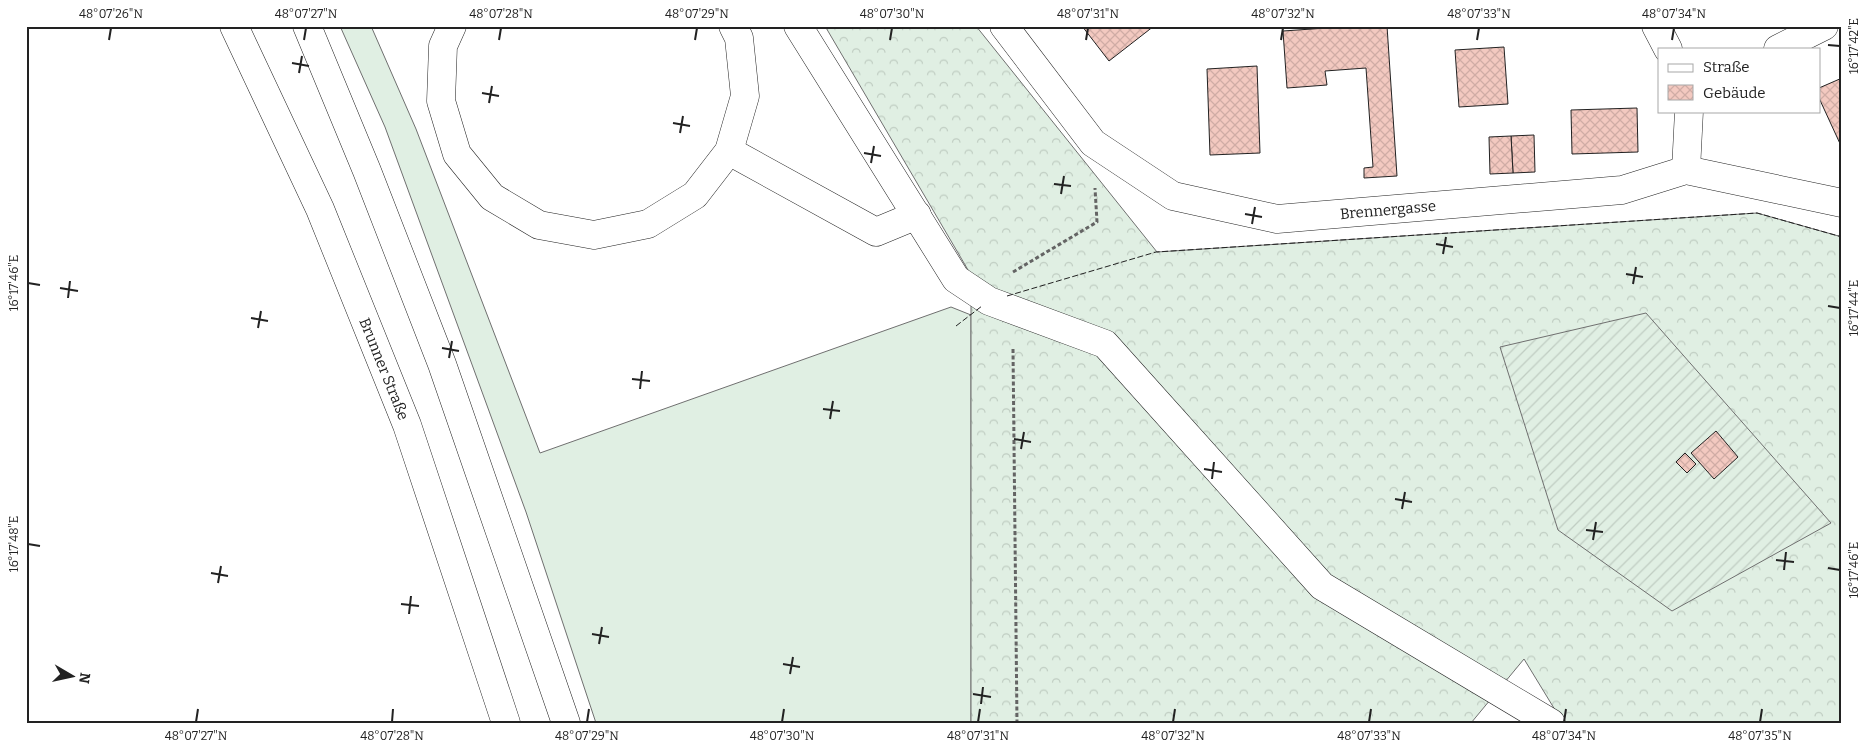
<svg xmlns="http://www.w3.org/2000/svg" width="1868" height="749" font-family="Bitter,serif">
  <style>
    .grass { fill: #e0efe3; stroke: #6f6f6f }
    .forest { fill: url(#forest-crowns); stroke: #6f6f6f }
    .garden { fill: url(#garden-furrows); stroke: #6f6f6f }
    .building { fill: url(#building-cross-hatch); stroke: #222 }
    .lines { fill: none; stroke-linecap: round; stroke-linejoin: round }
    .minor-casing { stroke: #222; stroke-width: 29 }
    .major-casing { stroke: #222; stroke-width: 29 }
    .path { stroke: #646464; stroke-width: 3; stroke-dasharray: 4 2.5; stroke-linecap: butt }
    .minor { stroke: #fff; stroke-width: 28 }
    .major { stroke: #fff; stroke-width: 28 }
    .fence { stroke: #222; stroke-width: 1; stroke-dasharray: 6 2.5; stroke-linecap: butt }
    .ticks { fill: none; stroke: #222; stroke-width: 2 }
    .labels { text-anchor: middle; stroke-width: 4; stroke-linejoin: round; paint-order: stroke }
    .street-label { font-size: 15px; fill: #222; stroke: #fff }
    .neatline { fill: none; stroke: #222; stroke-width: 2 }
    .ticks-label { font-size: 12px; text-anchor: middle; fill: #222 }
  </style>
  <defs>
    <pattern id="forest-crowns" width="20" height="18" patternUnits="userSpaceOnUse" patternTransform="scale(1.25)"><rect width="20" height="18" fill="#e0efe3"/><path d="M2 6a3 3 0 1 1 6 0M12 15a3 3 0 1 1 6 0" fill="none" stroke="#c0cdc2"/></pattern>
    <pattern id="garden-furrows" width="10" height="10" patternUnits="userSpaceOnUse" patternTransform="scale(1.25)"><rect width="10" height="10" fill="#e0efe3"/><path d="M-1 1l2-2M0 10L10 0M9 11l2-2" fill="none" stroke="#c0cdc2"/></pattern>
    <pattern id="building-cross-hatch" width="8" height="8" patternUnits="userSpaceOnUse" patternTransform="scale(1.25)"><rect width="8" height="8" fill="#f3c9c0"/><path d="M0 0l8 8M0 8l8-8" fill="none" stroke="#d0aca5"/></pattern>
  </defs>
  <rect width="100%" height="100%" fill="#fff"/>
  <path class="grass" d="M 340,26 L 371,26 L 416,129 L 540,453 L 951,307 L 971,315 L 971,723 L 596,723 L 526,512 L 385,127 Z"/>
  <path class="forest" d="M 825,26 L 976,26 L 1157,252 L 1757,213 L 1842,237 L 1842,723 L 1563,723 L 1524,659 L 1471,723 L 971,723 L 971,275 Z"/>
  <path class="garden" d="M 1646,313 L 1831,523 L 1672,611 L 1558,530 L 1500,347 Z"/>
  <g class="building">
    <path d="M 1082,26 L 1154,26 L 1109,61 Z"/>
    <path d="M 1355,26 L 1387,26 L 1397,176 L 1364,178 L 1364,168 L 1373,167 L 1366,68 L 1325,71 L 1327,85 L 1287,88 L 1283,31 Z"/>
    <path d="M 1504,47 L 1508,104 L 1459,107 L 1455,50 Z"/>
    <path d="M 1257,66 L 1260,153 L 1210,155 L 1207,69 Z"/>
    <path d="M 1842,78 L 1842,148 L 1819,98 L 1819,88 Z"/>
    <path d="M 1637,108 L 1638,152 L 1572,154 L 1571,110 Z"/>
    <path d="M 1534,135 L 1535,172 L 1513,173 L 1511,136 Z"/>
    <path d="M 1511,136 L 1513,173 L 1490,174 L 1489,137 Z"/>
    <path d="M 1716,431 L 1738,457 L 1714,479 L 1691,453 Z"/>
    <path d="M 1685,453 L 1696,464 L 1687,473 L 1676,462 Z"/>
  </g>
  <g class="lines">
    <defs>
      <g id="minor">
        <path d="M 452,26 L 443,46 L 441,101 L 457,154 L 492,197 L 539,225 L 594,235 L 648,224 L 695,195 L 729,151 L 745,96 L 739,38 L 733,26"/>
        <path d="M 798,26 L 956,279 L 989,301 L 1105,344 L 1322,586 L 1551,723"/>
        <path d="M 1004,26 L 1093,143 L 1173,196 L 1277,219 L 1622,190 L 1686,170 L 1842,203"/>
        <path d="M 1656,26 L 1668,49"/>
        <path d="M 1778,49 L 1824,26"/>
        <path d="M 729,151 L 876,232 L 917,215"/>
        <path d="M 1686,170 L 1689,111"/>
      </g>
      <g id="major">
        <path d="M 234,26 L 320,209 L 407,425 L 506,723"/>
        <path d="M 307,26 L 367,171 L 442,364 L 566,723"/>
      </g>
    </defs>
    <use href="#minor" class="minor-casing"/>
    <use href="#major" class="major-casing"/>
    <g class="path">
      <path d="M 1013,272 L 1097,222 L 1095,188"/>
      <path d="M 1013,349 L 1017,723"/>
    </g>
    <use href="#minor" class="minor"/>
    <use href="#major" class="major"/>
    <g class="fence">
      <path d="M 1007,296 L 1156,252 L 1757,213 L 1842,237"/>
      <path d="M 956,326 L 982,306"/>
    </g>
  </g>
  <path class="ticks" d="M 109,40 L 111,28M 304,40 L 306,28M 499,40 L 501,28M 695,40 L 697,28M 890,40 L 892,28M 1086,40 L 1088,28M 1281,40 L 1283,28M 1477,40 L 1479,28M 1672,40 L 1674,28M 1828,45 L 1840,46M 292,63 L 309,66M 299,73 L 302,56M 482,93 L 499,96M 489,103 L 492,86M 673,123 L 690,126M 680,133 L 683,116M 864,153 L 881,156M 871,163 L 874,146M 1054,184 L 1071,186M 1061,194 L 1064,176M 1245,214 L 1262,217M 1252,224 L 1255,207M 1436,244 L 1453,247M 1443,254 L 1446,237M 1626,274 L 1643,277M 28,283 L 40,285M 1633,284 L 1636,267M 60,288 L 78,291M 68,298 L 70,281M 1828,306 L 1840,308M 251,318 L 268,321M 258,328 L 261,311M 442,348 L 459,351M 449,358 L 452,341M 632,379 L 650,381M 640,389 L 642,371M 823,409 L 840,411M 830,419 L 833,401M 1014,439 L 1031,442M 1021,449 L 1024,432M 1204,469 L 1222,472M 1212,479 L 1214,462M 1395,499 L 1412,502M 1402,509 L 1405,492M 1586,530 L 1603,532M 1593,540 L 1596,522M 28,544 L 40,546M 1776,560 L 1794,562M 1828,568 L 1840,570M 1784,570 L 1786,552M 211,573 L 228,576M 218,583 L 221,566M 401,604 L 419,606M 409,614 L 411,596M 592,634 L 609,637M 599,644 L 602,627M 783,664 L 800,667M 790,674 L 793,657M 973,694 L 991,697M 981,704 L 983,687M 196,722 L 198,709M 392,722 L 393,709M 587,722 L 589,709M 782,722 L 784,709M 978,722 L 980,709M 1173,722 L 1175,709M 1369,722 L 1371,709M 1564,722 L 1566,709M 1760,722 L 1762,709"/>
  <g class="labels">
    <g class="street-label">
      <text transform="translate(1388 210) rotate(-5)" y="5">Brennergasse</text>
      <text transform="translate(384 369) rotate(68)" y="5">Brunner Straße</text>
    </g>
  </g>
  <rect width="1868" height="749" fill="none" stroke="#ffffff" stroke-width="55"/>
  <rect x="1658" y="48" width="162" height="65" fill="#ffffff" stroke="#a7a7a7"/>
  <rect x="1668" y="64" width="25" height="8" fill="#ffffff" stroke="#a7a7a7"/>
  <text x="1703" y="72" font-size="15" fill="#222222">Straße</text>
  <rect x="1668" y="85" width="25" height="15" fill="url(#building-cross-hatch)" stroke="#a7a7a7"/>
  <text x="1703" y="98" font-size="15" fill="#222222">Gebäude</text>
  <g transform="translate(72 676) rotate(99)" stroke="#ffffff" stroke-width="4" paint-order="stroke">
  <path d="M0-4L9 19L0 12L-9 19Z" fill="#222222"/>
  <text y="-8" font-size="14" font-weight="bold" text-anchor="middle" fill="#222222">N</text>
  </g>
  <rect x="28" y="28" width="1812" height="694" class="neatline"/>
  <g class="ticks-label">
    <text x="111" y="18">48°07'26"N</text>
    <text x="306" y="18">48°07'27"N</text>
    <text x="501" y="18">48°07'28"N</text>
    <text x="697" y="18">48°07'29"N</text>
    <text x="892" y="18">48°07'30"N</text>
    <text x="1088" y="18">48°07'31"N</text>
    <text x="1283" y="18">48°07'32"N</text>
    <text x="1479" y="18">48°07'33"N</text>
    <text x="1674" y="18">48°07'34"N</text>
    <text transform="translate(1854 46) rotate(-90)" y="4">16°17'42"E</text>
    <text transform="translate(14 283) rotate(-90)" y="4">16°17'46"E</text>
    <text transform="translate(1854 308) rotate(-90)" y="4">16°17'44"E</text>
    <text transform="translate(14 544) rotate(-90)" y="4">16°17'48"E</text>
    <text transform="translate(1854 570) rotate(-90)" y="4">16°17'46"E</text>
    <text x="196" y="740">48°07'27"N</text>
    <text x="392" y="740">48°07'28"N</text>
    <text x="587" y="740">48°07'29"N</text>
    <text x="782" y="740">48°07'30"N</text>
    <text x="978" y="740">48°07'31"N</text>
    <text x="1173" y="740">48°07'32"N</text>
    <text x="1369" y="740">48°07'33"N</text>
    <text x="1564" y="740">48°07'34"N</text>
    <text x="1760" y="740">48°07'35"N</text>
  </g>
</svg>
